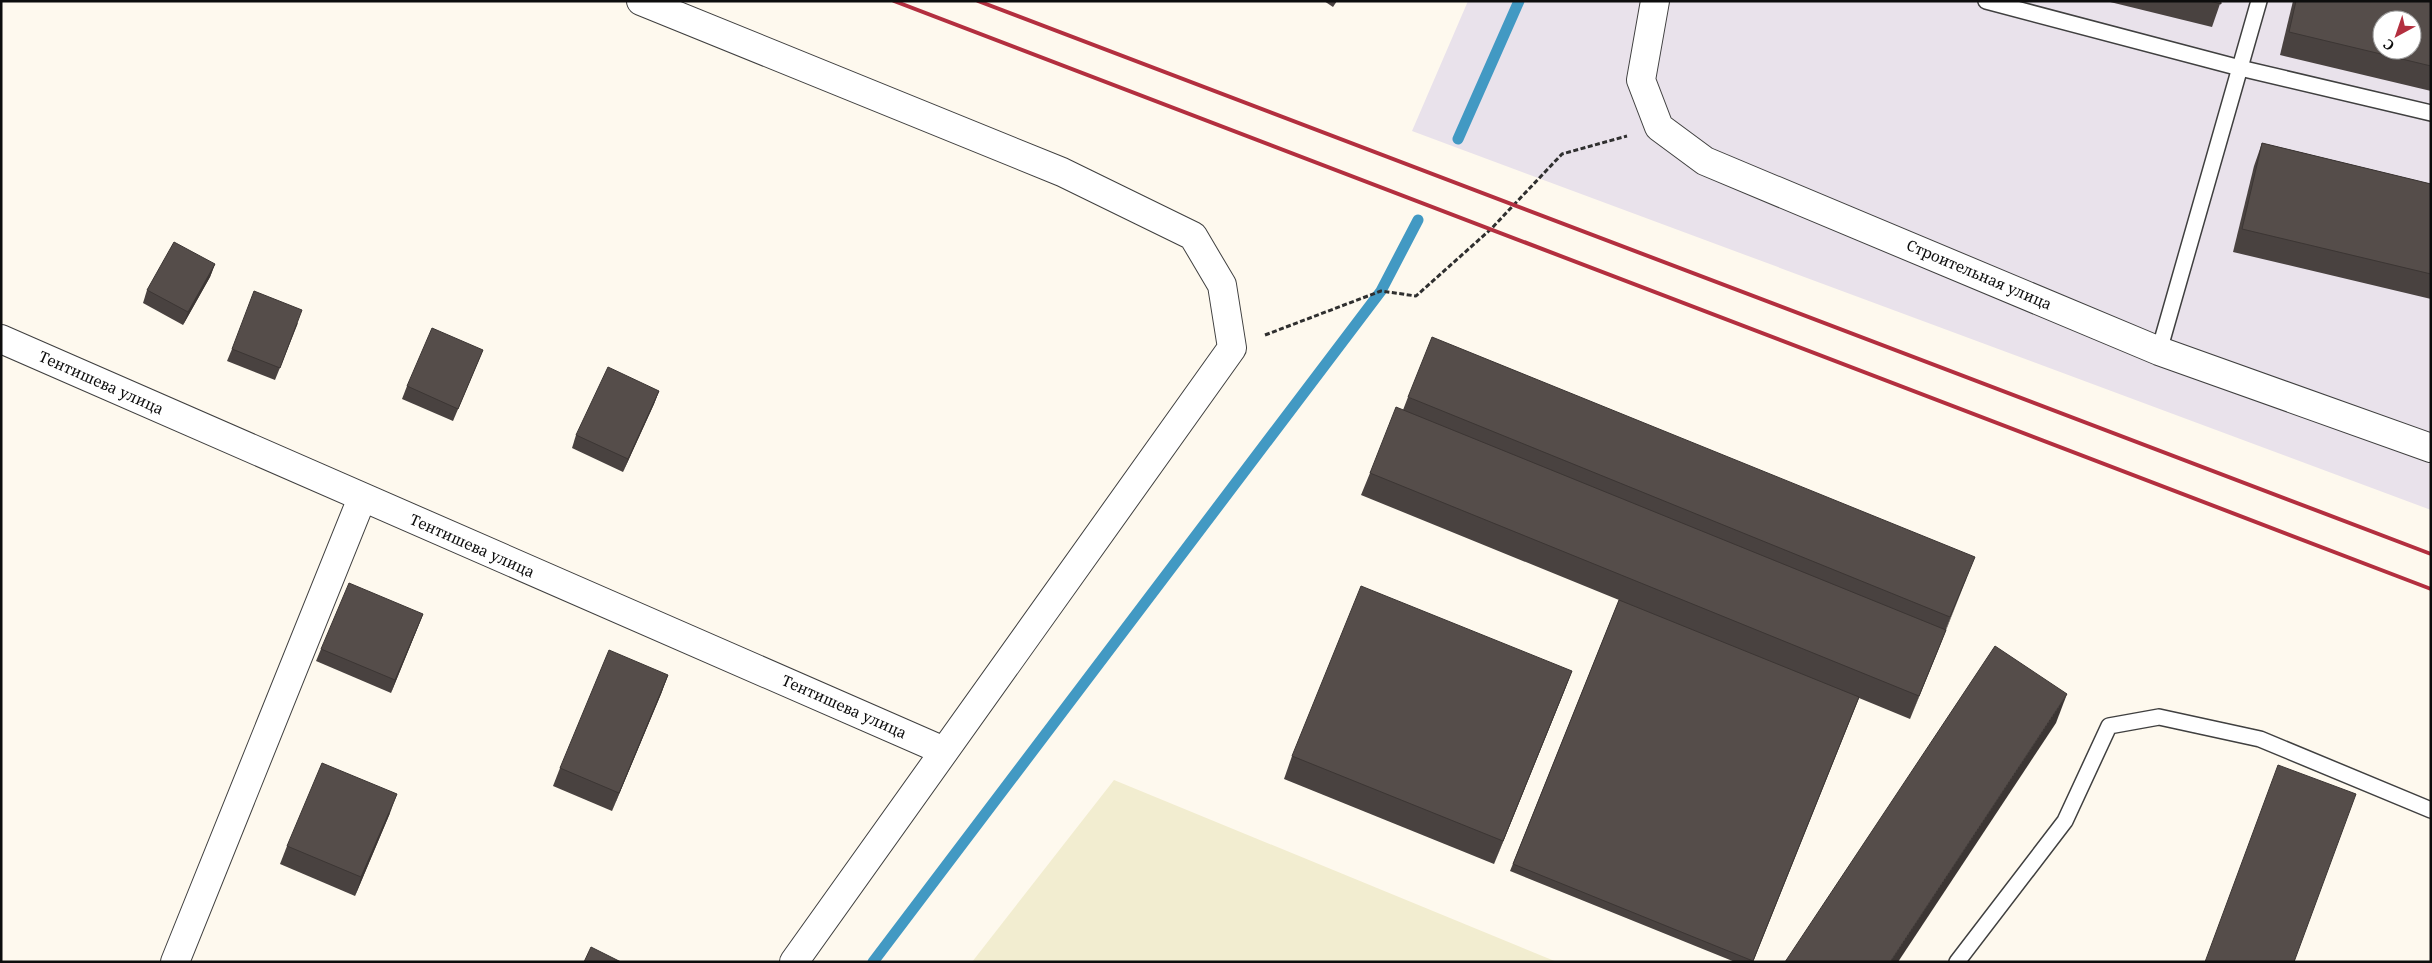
<svg xmlns="http://www.w3.org/2000/svg" width="2432" height="963" font-family="'Noto Serif',serif">
  <style>
    .industrial { fill: #e9e2eb; fill-rule: evenodd }
    .farmland { fill: #f2edd0 }
    .lines { fill: none; stroke-linecap: round; stroke-linejoin: round }
    .stream { stroke: #4299c3; stroke-width: 11 }
    .lane-casing { stroke: #404040; stroke-width: 18 }
    .street-casing { stroke: #404040; stroke-width: 30 }
    .path { stroke: #2f2f2f; stroke-width: 3; stroke-dasharray: 5 2.5; stroke-linecap: butt }
    .lane { stroke: #fff; stroke-width: 15 }
    .street { stroke: #fff; stroke-width: 28 }
    .rail { stroke: #b32f3f; stroke-width: 4 }
    .wall { fill: #494240 }
    .shaded-wall { fill: #3c3634 }
    .building { fill: #554d4a; stroke: #3c3634; fill-rule: evenodd }
    .labels { text-anchor: middle; stroke-width: 5; stroke-linejoin: round; paint-order: stroke }
    .street-label { font-size: 15px; fill: #0d0d0d; stroke: #fff }
  </style>
  <rect width="100%" height="100%" fill="#fef9ee"/>
  <path class="industrial" d="M 1468,1 L 2431,1 L 2431,510 L 1412,131 ZM 2382,20 L 2412,20 L 2412,50 L 2382,50 Z"/>
  <path class="farmland" d="M 1114,780 L 1557,962 L 972,962 Z"/>
  <g class="lines">
    <g class="stream">
      <path d="M 1458,139 L 1519,1"/>
      <path d="M 873,962 L 1381,291 L 1418,220"/>
    </g>
    <defs>
      <g id="lane">
        <path d="M 1986,1 L 2240,68 L 2431,113"/>
        <path d="M 2159,351 L 2259,1"/>
        <path d="M 1957,962 L 2065,821 L 2109,726 L 2159,717 L 2260,739 L 2431,810"/>
      </g>
      <g id="street">
        <path d="M 641,1 L 1062,172 L 1193,236 L 1222,285 L 1232,348 L 794,962"/>
        <path d="M 1655,1 L 1641,80 L 1659,127 L 1705,161 L 2159,351 L 2431,448"/>
        <path d="M 1,339 L 944,751"/>
        <path d="M 175,962 L 362,498"/>
      </g>
    </defs>
    <use href="#lane" class="lane-casing"/>
    <use href="#street" class="street-casing"/>
    <path class="path" d="M 1265,335 L 1381,291 L 1416,296 L 1491,229 L 1562,154 L 1627,136"/>
    <use href="#lane" class="lane"/>
    <use href="#street" class="street"/>
    <g class="rail">
      <path d="M 894,1 L 2431,589"/>
      <path d="M 978,1 L 2431,554"/>
    </g>
  </g>
  <g class="wall">
    <path d="M 1324,1 L 1337,1 L 1333,7 Z"/>
    <path d="M 2106,1 L 2221,1 L 2212,27 Z"/>
    <path d="M 2293,1 L 2431,1 L 2431,91 L 2280,55 Z"/>
    <path d="M 2262,143 L 2431,184 L 2431,299 L 2233,252 L 2254,166 Z"/>
    <path d="M 215,264 L 210,277 L 183,325 L 143,303 L 147,290 Z"/>
    <path d="M 298,323 L 275,380 L 227,361 L 232,349 Z"/>
    <path d="M 483,350 L 453,421 L 402,399 L 407,386 Z"/>
    <path d="M 659,391 L 654,404 L 623,472 L 572,448 L 576,435 Z"/>
    <path d="M 1408,397 L 1966,579 L 1910,719 L 1859,698 L 1753,962 L 1735,962 L 1510,871 L 1619,600 L 1361,495 L 1370,473 L 1403,410 Z"/>
    <path d="M 423,614 L 391,693 L 316,661 L 321,649 Z"/>
    <path d="M 1572,671 L 1563,694 L 1494,864 L 1284,779 L 1292,756 Z"/>
    <path d="M 668,675 L 661,694 L 612,811 L 553,786 L 560,768 Z"/>
    <path d="M 390,813 L 355,896 L 280,864 L 287,846 Z"/>
  </g>
  <g class="shaded-wall">
    <path d="M 215,264 L 210,277 L 183,325 L 188,312 Z"/>
    <path d="M 659,391 L 654,404 L 623,472 L 628,459 Z"/>
    <path d="M 1975,557 L 1937,653 L 1910,719 L 1919,696 Z"/>
    <path d="M 423,614 L 418,627 L 391,693 L 395,680 Z"/>
    <path d="M 1572,671 L 1563,694 L 1494,864 L 1503,841 Z"/>
    <path d="M 668,675 L 661,694 L 612,811 L 619,793 Z"/>
    <path d="M 2067,694 L 2056,723 L 1898,962 L 1890,962 Z"/>
    <path d="M 397,794 L 390,813 L 355,896 L 361,877 Z"/>
  </g>
  <g class="building">
    <path d="M 2210,1 L 2221,1 L 2221,4 Z"/>
    <path d="M 2296,1 L 2431,1 L 2431,66 L 2289,32 ZM 2382,20 L 2412,20 L 2412,50 L 2382,50 Z"/>
    <path d="M 2262,143 L 2431,184 L 2431,274 L 2242,229 Z"/>
    <path d="M 174,242 L 215,264 L 188,312 L 147,290 Z"/>
    <path d="M 254,291 L 302,310 L 280,368 L 232,349 Z"/>
    <path d="M 432,328 L 483,350 L 458,409 L 407,386 Z"/>
    <path d="M 1432,337 L 1975,557 L 1950,617 L 1408,397 Z"/>
    <path d="M 608,367 L 659,391 L 628,459 L 576,435 Z"/>
    <path d="M 1396,407 L 1946,630 L 1919,696 L 1370,473 Z"/>
    <path d="M 349,583 L 423,614 L 395,680 L 321,649 Z"/>
    <path d="M 1361,586 L 1572,671 L 1503,841 L 1292,756 Z"/>
    <path d="M 1619,600 L 1859,697 L 1753,961 L 1513,864 Z"/>
    <path d="M 1995,646 L 2067,694 L 1890,962 L 1785,962 Z"/>
    <path d="M 609,650 L 668,675 L 619,793 L 560,768 Z"/>
    <path d="M 322,763 L 397,794 L 361,877 L 287,846 Z"/>
    <path d="M 2278,765 L 2356,794 L 2294,962 L 2205,962 Z"/>
    <path d="M 591,947 L 621,962 L 584,962 Z"/>
  </g>
  <g class="labels">
    <g class="street-label">
      <text transform="translate(1979 275) rotate(23)" y="5">Строительная улица</text>
      <text transform="translate(101 383) rotate(24)" y="5">Тентишева улица</text>
      <text transform="translate(472 546) rotate(24)" y="5">Тентишева улица</text>
      <text transform="translate(844 707) rotate(24)" y="5">Тентишева улица</text>
    </g>
  </g>
  <rect width="2432" height="963" fill="none" stroke="#0d0d0d" stroke-width="5"/>
  <g transform="translate(2397 35) rotate(220)"><circle r="24" fill="#ffffff" stroke="#9e9e9e"/>
  <path d="M0-4L9 19L0 12L-9 19Z" fill="#b32f3f"/>
  <text y="-8" font-size="14" font-weight="bold" text-anchor="middle" fill="#0d0d0d">С</text>
  </g>
</svg>
